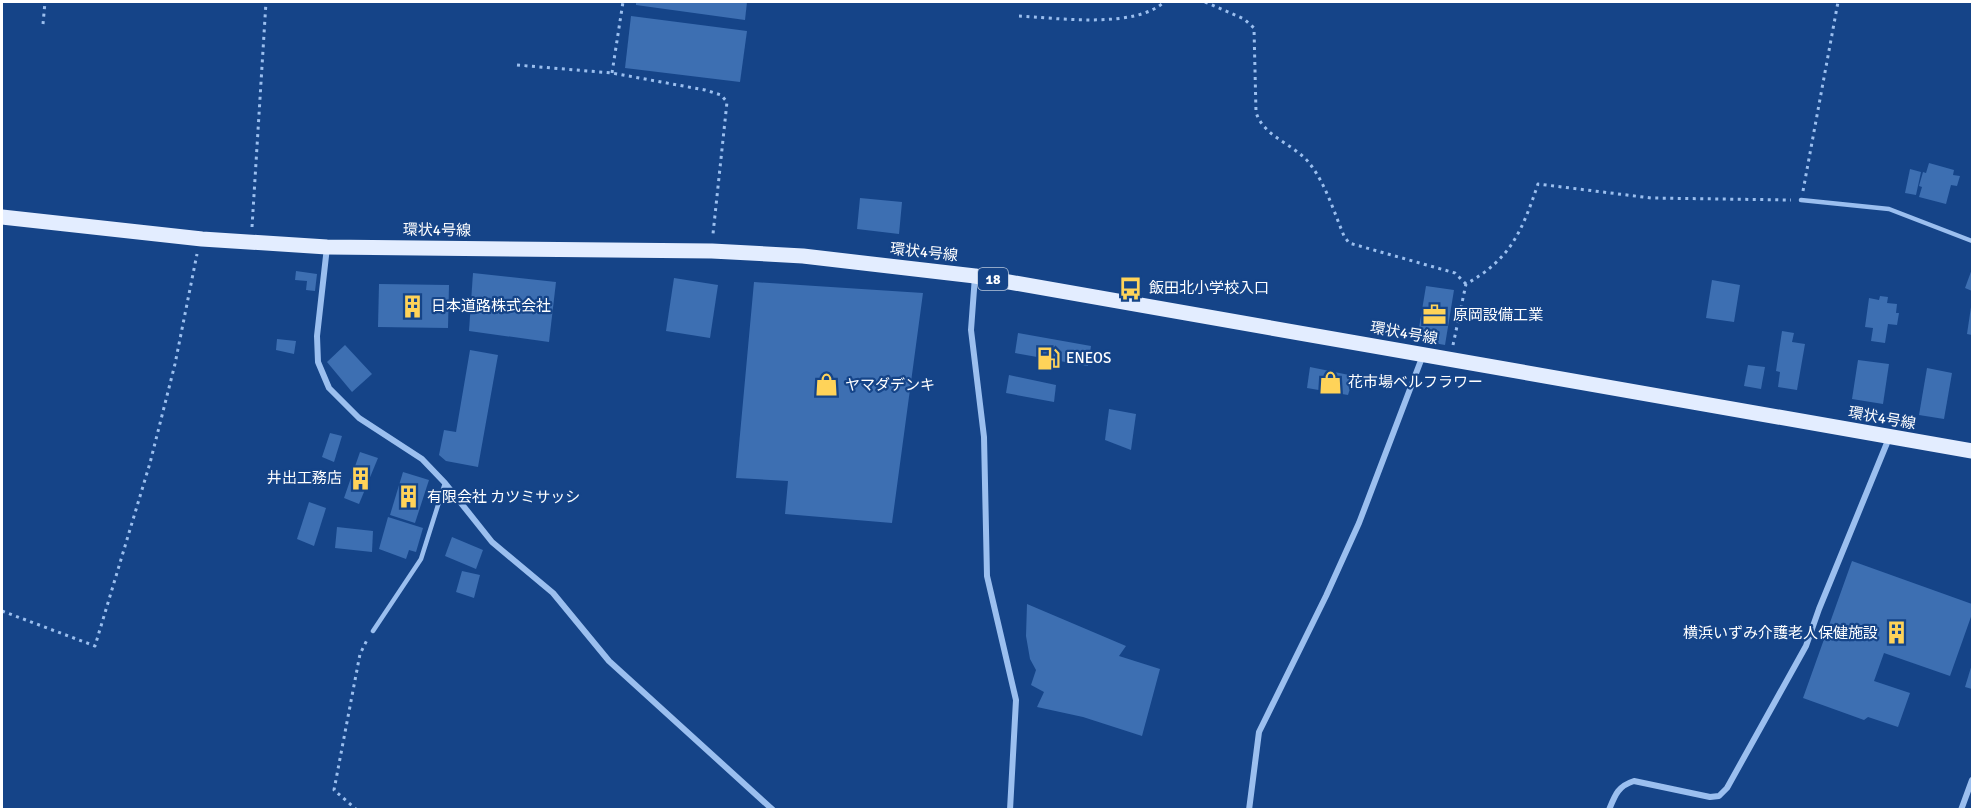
<svg xmlns="http://www.w3.org/2000/svg" width="1974" height="811" font-family="Signika,'Noto Sans JP',sans-serif">
  <style>
    .building { fill: #3d6fb2 }
    .lines { fill: none; stroke-linecap: round; stroke-linejoin: round }
    .path { stroke: #9bbfef; stroke-width: 3; stroke-dasharray: 3 4.5; stroke-linecap: butt }
    .service { stroke: #9bbfef; stroke-width: 4.5 }
    .minor { stroke: #9bbfef; stroke-width: 6 }
    .primary { stroke: #e3edff; stroke-width: 15 }
    .labels { text-anchor: middle; stroke-width: 4.5; stroke-linejoin: round; paint-order: stroke }
    .shield { fill: #154488; stroke: #b9c7db; stroke-width: 1.5 }
    .shield-label { font-size: 14px; font-weight: bold; fill: #fff }
    .street-label { font-size: 15px; fill: #fff; stroke: #154488 }
    .poi-label { font-size: 15px; fill: #fff; stroke: #154488; text-anchor: start }
  </style>
  <rect width="100%" height="100%" fill="#154488"/>
  <g class="building">
    <path d="M 636,2 L 747,2 L 745,20 L 636,5 Z"/>
    <path d="M 631,16 L 747,31 L 740,82 L 625,68 Z"/>
    <path d="M 1929,163 L 1954,170 L 1953,175 L 1960,176 L 1957,186 L 1951,185 L 1946,204 L 1919,197 L 1922,187 L 1919,186 L 1923,172 L 1926,173 Z"/>
    <path d="M 1910,169 L 1921,172 L 1916,195 L 1905,193 Z"/>
    <path d="M 860,198 L 902,202 L 899,234 L 857,229 Z"/>
    <path d="M 1972,269 L 1972,291 L 1965,288 Z"/>
    <path d="M 296,271 L 317,274 L 315,291 L 306,290 L 307,281 L 295,280 Z"/>
    <path d="M 473,273 L 556,282 L 549,342 L 469,331 Z"/>
    <path d="M 674,278 L 718,285 L 710,338 L 666,331 Z"/>
    <path d="M 1712,280 L 1740,285 L 1734,322 L 1706,318 Z"/>
    <path d="M 754,282 L 923,293 L 892,523 L 785,514 L 788,481 L 736,478 Z"/>
    <path d="M 379,284 L 449,285 L 448,328 L 378,327 Z"/>
    <path d="M 1426,286 L 1454,290 L 1445,345 L 1417,340 Z"/>
    <path d="M 1880,296 L 1888,297 L 1887,303 L 1897,304 L 1896,313 L 1899,313 L 1897,325 L 1888,324 L 1885,343 L 1871,341 L 1873,328 L 1865,327 L 1869,298 L 1879,300 Z"/>
    <path d="M 1971,307 L 1972,307 L 1972,335 L 1967,334 Z"/>
    <path d="M 1782,331 L 1794,333 L 1792,342 L 1805,344 L 1797,390 L 1778,387 L 1780,372 L 1776,371 Z"/>
    <path d="M 1018,333 L 1091,346 L 1088,366 L 1015,353 Z"/>
    <path d="M 277,339 L 296,341 L 294,354 L 276,350 Z"/>
    <path d="M 345,345 L 372,374 L 352,392 L 327,362 Z"/>
    <path d="M 470,350 L 498,355 L 478,467 L 446,461 L 439,455 L 444,430 L 456,432 Z"/>
    <path d="M 1858,360 L 1889,364 L 1883,404 L 1852,399 Z"/>
    <path d="M 1748,365 L 1765,367 L 1761,389 L 1744,386 Z"/>
    <path d="M 1310,367 L 1354,376 L 1348,395 L 1307,388 Z"/>
    <path d="M 1927,368 L 1952,373 L 1944,419 L 1919,415 Z"/>
    <path d="M 1009,375 L 1056,385 L 1054,402 L 1006,393 Z"/>
    <path d="M 1109,409 L 1136,414 L 1131,450 L 1105,440 Z"/>
    <path d="M 330,433 L 342,436 L 334,462 L 322,457 Z"/>
    <path d="M 360,452 L 378,458 L 359,504 L 344,498 Z"/>
    <path d="M 317,469 L 328,472 L 325,485 L 313,482 Z"/>
    <path d="M 403,472 L 429,480 L 415,523 L 390,515 Z"/>
    <path d="M 309,502 L 326,508 L 314,546 L 297,539 Z"/>
    <path d="M 388,517 L 423,528 L 416,552 L 409,550 L 406,559 L 379,549 Z"/>
    <path d="M 337,527 L 373,531 L 372,552 L 335,548 Z"/>
    <path d="M 452,537 L 483,550 L 476,569 L 445,556 Z"/>
    <path d="M 1852,561 L 1972,604 L 1972,614 L 1950,676 L 1884,653 L 1874,681 L 1910,693 L 1898,727 L 1868,717 L 1864,720 L 1803,698 Z"/>
    <path d="M 462,571 L 480,575 L 474,598 L 456,592 Z"/>
    <path d="M 1027,604 L 1126,646 L 1119,656 L 1160,669 L 1142,736 L 1083,717 L 1037,707 L 1044,692 L 1031,685 L 1036,670 L 1030,659 L 1026,636 Z"/>
    <path d="M 1972,664 L 1972,689 L 1965,687 Z"/>
  </g>
  <g class="lines">
    <g class="path">
      <path d="M 1205,2 L 1244,19 L 1254,28 L 1256,112 C 1263,137 1295,144 1310,164 C 1326,185 1334,212 1344,236 L 1349,243 L 1455,273 L 1466,284"/>
      <path d="M 1019,16 C 1057,18 1135,29 1164,2"/>
      <path d="M 43,24 L 45,2"/>
      <path d="M 517,65 L 612,73 L 705,90 L 721,95 L 727,102 L 713,234"/>
      <path d="M 612,73 L 623,2"/>
      <path d="M 1803,191 L 1838,2"/>
      <path d="M 252,227 L 266,2"/>
      <path d="M 1453,345 L 1466,284 C 1511,259 1522,231 1538,184 L 1651,198 L 1791,200"/>
      <path d="M 2,611 L 95,646 L 150,463 L 175,364 L 197,254"/>
      <path d="M 357,810 L 334,790 L 360,654 L 367,640"/>
    </g>
    <g class="service">
      <path d="M 1801,200 L 1889,209 L 1972,241"/>
      <path d="M 373,631 L 421,559 L 445,483"/>
    </g>
    <g class="minor">
      <path d="M 327,247 L 317,336 L 318,362 L 329,388 L 359,418 L 422,459 L 445,483 L 492,542 L 553,593 L 609,661 L 773,810"/>
      <path d="M 975,276 L 971,330 L 984,437 L 987,576 L 1016,700 L 1010,810"/>
      <path d="M 1249,810 L 1259,732 L 1326,596 L 1359,523 L 1423,355"/>
      <path d="M 1609,810 C 1615,795 1618,786 1634,781 L 1710,797 L 1719,796 L 1727,788 L 1806,646 L 1819,609 L 1889,438"/>
      <path d="M 1961,810 L 1972,780"/>
    </g>
    <path class="primary" d="M 2,217 L 202,239 L 327,247 L 712,251 L 803,256 L 975,276 L 1972,451"/>
  </g>
  <defs>
    <symbol id="bus-bare" viewBox="-9 -9 18 18"><path d="M-5-6H5V4H4V6H2V4H-2V6H-4V4H-5ZM-3.5-4V0h7V-4ZM-3.5 1.2v1.5H-2V1.2ZM2 1.2v1.5H3.5V1.2Z" fill="#ffd359" stroke="#154488" stroke-width="2.5" paint-order="stroke"/></symbol>
    <symbol id="building-bare" viewBox="-9 -9 18 18"><path d="M-4-6H4V6H1V3H-1V6H-4ZM-2.5-4.3h1.7v1.8h-1.7ZM.8-4.3h1.7v1.8H.8ZM-2.5-1h1.7V.8h-1.7ZM.8-1h1.7V.8H.8Z" fill="#ffd359" stroke="#154488" stroke-width="2.5" paint-order="stroke"/></symbol>
    <symbol id="office-bare" viewBox="-9 -9 18 18"><path d="M-6-3h4V-5.5h4V-3h4V5H-6ZM-1-4.5V-3h2v-1.5ZM-6 0V1H6V0Z" fill="#ffd359" stroke="#154488" stroke-width="2.5" paint-order="stroke"/></symbol>
    <symbol id="fuel-bare" viewBox="-9 -9 18 18"><path d="M-5.5-6h7V0h2V4h1.3V-2.5L3-4.5l.8-.8L6-3V5H2.5V1h-1V6h-7ZM-4.2-4.7v3.2H.2V-4.7Z" fill="#ffd359" stroke="#154488" stroke-width="2.5" paint-order="stroke"/></symbol>
    <symbol id="shop-bare" viewBox="-9 -9 18 18"><path d="M-5-2.5h2.3a2.7 3.5 0 0 1 5.4 0H5L5.5 6h-11ZM-1.5-2.5h3a1.5 2.3 0 0 0-3 0Z" fill="#ffd359" stroke="#154488" stroke-width="2.5" paint-order="stroke"/></symbol>
  </defs>
  <g fill-rule="evenodd">
    <use href="#bus-bare" x="1114" y="272" width="33" height="33"/>
    <use href="#building-bare" x="396" y="290" width="33" height="33"/>
    <use href="#office-bare" x="1418" y="298" width="33" height="33"/>
    <use href="#fuel-bare" x="1032" y="342" width="33" height="33"/>
    <use href="#shop-bare" x="1314" y="366" width="33" height="33"/>
    <use href="#shop-bare" x="810" y="368" width="33" height="33"/>
    <use href="#building-bare" x="344" y="462" width="33" height="33"/>
    <use href="#building-bare" x="392" y="480" width="33" height="33"/>
    <use href="#building-bare" x="1880" y="616" width="33" height="33"/>
  </g>
  <g class="labels">
    <rect class="shield" x="978" y="268" width="30" height="22" rx="4.5"/>
    <g class="shield-label">
      <text x="993" y="284">18</text>
    </g>
    <g class="street-label">
      <text transform="translate(437 230) rotate(1)" y="5">環状4号線</text>
      <text transform="translate(924 252) rotate(6)" y="5">環状4号線</text>
      <text transform="translate(1404 333) rotate(10)" y="5">環状4号線</text>
      <text transform="translate(1882 418) rotate(10)" y="5">環状4号線</text>
    </g>
    <g class="poi-label">
      <text x="1149" y="293">飯田北小学校入口</text>
      <text x="431" y="311">日本道路株式会社</text>
      <text x="1453" y="320">原岡設備工業</text>
      <text x="1066" y="363">ENEOS</text>
      <text x="1348" y="387">花市場ベルフラワー</text>
      <text x="845" y="390">ヤマダデンキ</text>
      <text x="342" y="483" text-anchor="end">井出工務店</text>
      <text x="427" y="502">有限会社 カツミサッシ</text>
      <text x="1878" y="638" text-anchor="end">横浜いずみ介護老人保健施設</text>
    </g>
  </g>
  <rect width="1974" height="811" fill="none" stroke="#ffffff" stroke-width="6"/>
</svg>
